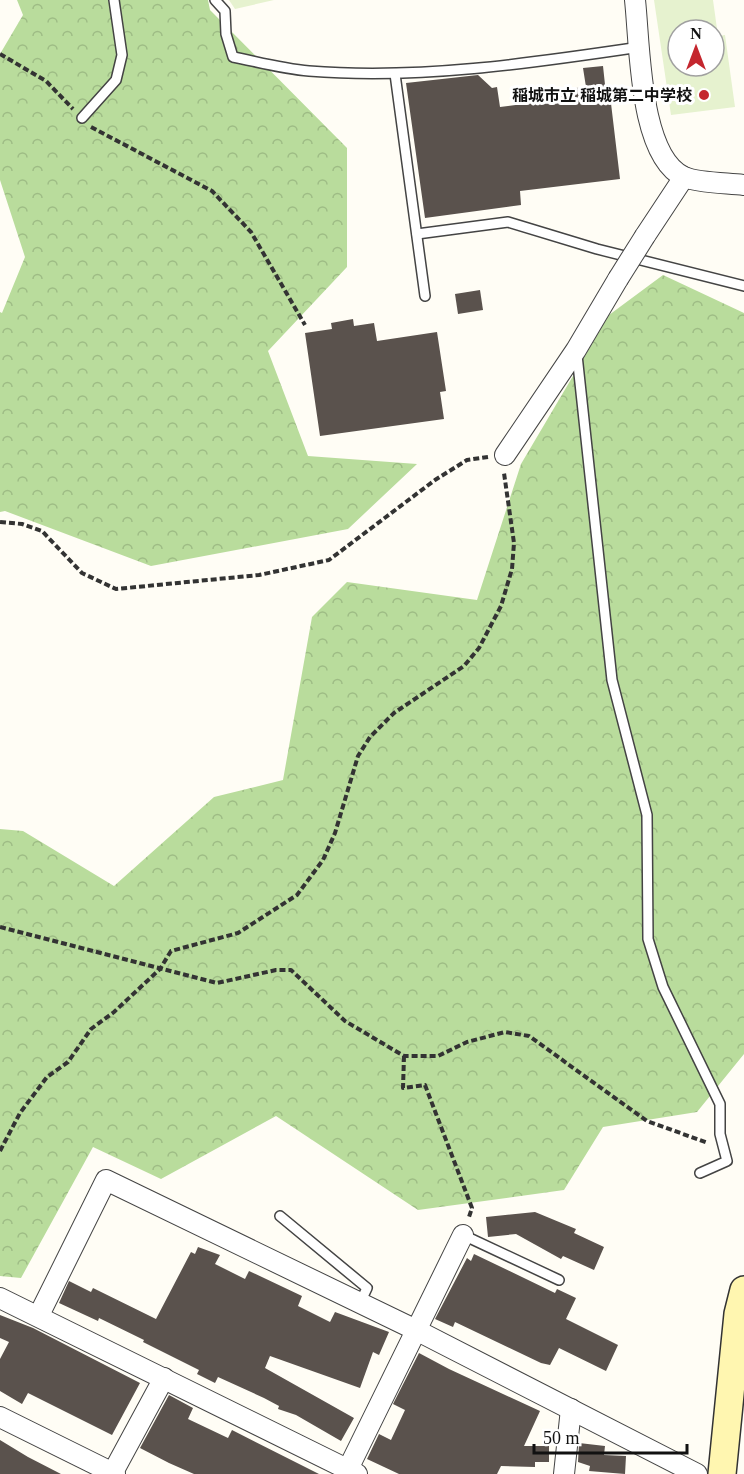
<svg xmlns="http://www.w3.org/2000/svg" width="744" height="1474" font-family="'Times New Roman','Noto Sans JP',serif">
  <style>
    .forest { fill: url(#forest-crowns) }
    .pitch { fill: #e6f2cf; fill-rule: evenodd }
    .building { fill: #5a524d }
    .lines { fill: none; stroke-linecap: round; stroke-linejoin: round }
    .lane-casing { stroke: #444; stroke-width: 12 }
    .street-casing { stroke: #444; stroke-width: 22 }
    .secondary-casing { stroke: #333; stroke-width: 30 }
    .path { stroke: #333; stroke-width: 4; stroke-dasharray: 6 3; stroke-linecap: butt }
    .lane { stroke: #fff; stroke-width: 9 }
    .street { stroke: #fff; stroke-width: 20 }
    .secondary { stroke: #fff6b0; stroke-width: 27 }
    .street-bridge-casing { stroke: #444; stroke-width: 22; stroke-linecap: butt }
    .street-bridge { stroke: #fff; stroke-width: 20 }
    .poi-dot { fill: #c4262e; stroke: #fff; stroke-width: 2 }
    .labels { text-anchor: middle; stroke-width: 6; stroke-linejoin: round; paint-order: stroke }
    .poi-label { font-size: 16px; font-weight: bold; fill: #111; stroke: #fff; text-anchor: end }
  </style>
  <defs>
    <pattern id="forest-crowns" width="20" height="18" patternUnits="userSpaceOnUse" patternTransform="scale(1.5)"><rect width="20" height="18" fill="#b9dc9c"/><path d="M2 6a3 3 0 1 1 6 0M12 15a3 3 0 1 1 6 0" fill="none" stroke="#9ebc85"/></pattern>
  </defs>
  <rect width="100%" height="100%" fill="#fffdf5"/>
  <g class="forest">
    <path d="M 17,0 L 208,0 L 210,10 L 347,148 L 347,267 L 268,351 L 308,456 L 417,464 L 348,529 L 151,566 L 5,511 L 0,512 L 0,312 L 2,313 L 25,257 L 0,180 L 0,54 L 23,15 Z"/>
    <path d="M 663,275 L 744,313 L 744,1054 L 697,1112 L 603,1127 L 564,1190 L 418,1210 L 276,1116 L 161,1179 L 93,1147 L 21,1278 L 0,1276 L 0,829 L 23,831 L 114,886 L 214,797 L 283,780 L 312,617 L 347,582 L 477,600 L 521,464 L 609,315 Z"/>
  </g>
  <g class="pitch">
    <path d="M 229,0 L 274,0 L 235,9 Z"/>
    <path d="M 654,0 L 713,0 L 718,36 L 725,35 L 735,107 L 671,115 ZM 678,30 L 714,30 L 714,66 L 678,66 Z"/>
  </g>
  <g class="building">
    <path d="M 603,66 L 606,94 L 610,95 L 620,179 L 520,191 L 521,205 L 425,218 L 406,83 L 478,75 L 492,88 L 497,87 L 500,107 L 546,101 L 545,91 L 586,87 L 583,68 Z"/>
    <path d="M 480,290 L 483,310 L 458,314 L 455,294 Z"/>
    <path d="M 353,319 L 354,326 L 374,323 L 377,341 L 437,332 L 446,391 L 440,392 L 444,419 L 320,436 L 305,333 L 332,329 L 331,323 Z"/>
    <path d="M 535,1212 L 576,1229 L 574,1233 L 604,1247 L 594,1270 L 563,1256 L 561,1259 L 516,1234 L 488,1237 L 486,1217 Z"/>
    <path d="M 198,1247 L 220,1255 L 215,1264 L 245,1279 L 249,1271 L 302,1296 L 298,1306 L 330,1322 L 335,1312 L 389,1332 L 379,1355 L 373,1352 L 360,1388 L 270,1356 L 265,1368 L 354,1418 L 341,1441 L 296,1415 L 278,1409 L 279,1406 L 264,1398 L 218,1377 L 215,1383 L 197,1374 L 199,1370 L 143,1342 L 144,1340 L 99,1318 L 98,1321 L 59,1303 L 69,1281 L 91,1292 L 93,1288 L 156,1319 L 191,1252 L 195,1254 Z"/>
    <path d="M 474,1254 L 555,1293 L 557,1289 L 576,1298 L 566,1319 L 618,1345 L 606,1371 L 559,1348 L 550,1365 L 541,1363 L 455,1322 L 453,1327 L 435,1319 L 467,1258 L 471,1261 Z"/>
    <path d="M 0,1315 L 33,1328 L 140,1383 L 112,1435 L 28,1393 L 22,1404 L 0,1391 L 0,1359 L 9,1342 L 0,1338 Z"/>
    <path d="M 419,1353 L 449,1369 L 540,1411 L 524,1446 L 549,1446 L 549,1462 L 535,1462 L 535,1467 L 501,1466 L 497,1474 L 399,1474 L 367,1459 L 379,1434 L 391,1440 L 405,1410 L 393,1404 Z"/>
    <path d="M 169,1395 L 193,1408 L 188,1419 L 228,1438 L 232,1430 L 319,1474 L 194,1474 L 169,1463 L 140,1448 Z"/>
    <path d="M 0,1440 L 28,1457 L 61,1474 L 0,1474 Z"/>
    <path d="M 579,1443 L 605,1446 L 604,1455 L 626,1456 L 625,1474 L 589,1471 L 590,1466 L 578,1462 Z"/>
  </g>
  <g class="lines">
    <defs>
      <g id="lane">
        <path d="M 215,0 L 225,11 L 226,34 L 233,57 C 258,62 283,69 309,71 C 419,80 532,63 640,47"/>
        <path d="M 395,74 L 425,296"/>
        <path d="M 82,118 L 116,80 L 122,55 L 114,0"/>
        <path d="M 417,234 L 508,222 L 597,249 L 744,286"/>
        <path d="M 577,355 L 612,680 L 647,815 L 648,939 L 663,987 L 720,1104 L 720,1134 L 727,1161 L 700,1173"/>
        <path d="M 280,1216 L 367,1288 L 360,1303"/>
        <path d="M 463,1235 L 559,1280"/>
      </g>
      <g id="street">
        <path d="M 635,0 C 640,45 639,156 684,177 C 698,183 728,183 744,185"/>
        <path d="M 645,236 L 684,177"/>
        <path d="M 505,455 L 576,350 L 618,279"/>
        <path d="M 0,1298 L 357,1474"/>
        <path d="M 39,1315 L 106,1180 L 416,1330 L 697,1474"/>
        <path d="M 0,1417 L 115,1474"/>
        <path d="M 348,1469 L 463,1235"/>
        <path d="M 112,1474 L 164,1378"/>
        <path d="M 564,1474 L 571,1409"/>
      </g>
      <path id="secondary" d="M 722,1474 L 738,1314 L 744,1290"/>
    </defs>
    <use href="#lane" class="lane-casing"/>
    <use href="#street" class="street-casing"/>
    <use href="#secondary" class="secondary-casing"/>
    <g class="path">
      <path d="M 0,54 L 46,81 L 73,109"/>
      <path d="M 91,127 L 212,191 L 251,232 L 305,325"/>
      <path d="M 0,522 L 22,524 L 42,531 L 82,573 L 116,589 L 259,575 L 329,560 L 435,480 L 467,460 L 488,457"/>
      <path d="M 0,927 L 217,983 L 276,970 L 291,970 L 345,1021 L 404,1056 L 438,1056 L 467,1042 L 505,1032 L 529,1036 L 647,1121 L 708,1143"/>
      <path d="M 404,1056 L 403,1088 L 425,1085 L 472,1208 L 469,1217"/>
      <path d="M 0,1151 L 20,1113 L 47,1077 L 68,1062 L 91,1029 L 114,1012 L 160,969 L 171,951 L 238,933 L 297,895 L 323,860 L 335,833 L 358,756 L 370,737 L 394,713 L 464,666 L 479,648 L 501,606 L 512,569 L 514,543 L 504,473"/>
    </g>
    <use href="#lane" class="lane"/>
    <use href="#street" class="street"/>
    <use href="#secondary" class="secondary"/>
    <defs>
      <path id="street-bridge" d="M 618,279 L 645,236"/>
    </defs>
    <use href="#street-bridge" class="street-bridge-casing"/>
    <use href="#street-bridge" class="street-bridge"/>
  </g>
  <circle class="poi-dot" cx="704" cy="95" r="6"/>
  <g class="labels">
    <g class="poi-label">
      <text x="692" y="101">稲城市立 稲城第二中学校</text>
    </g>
  </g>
  <g transform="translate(696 48)"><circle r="28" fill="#ffffff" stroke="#a0a0a0" stroke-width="1.5"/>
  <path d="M0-4.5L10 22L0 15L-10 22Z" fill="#c4262e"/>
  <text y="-9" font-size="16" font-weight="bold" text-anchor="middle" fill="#111111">N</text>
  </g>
  <path d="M534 1444v9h153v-9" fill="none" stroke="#111111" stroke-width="3"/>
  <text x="543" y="1444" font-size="18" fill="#111111" stroke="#ffffff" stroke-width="4.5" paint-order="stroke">50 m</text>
</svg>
